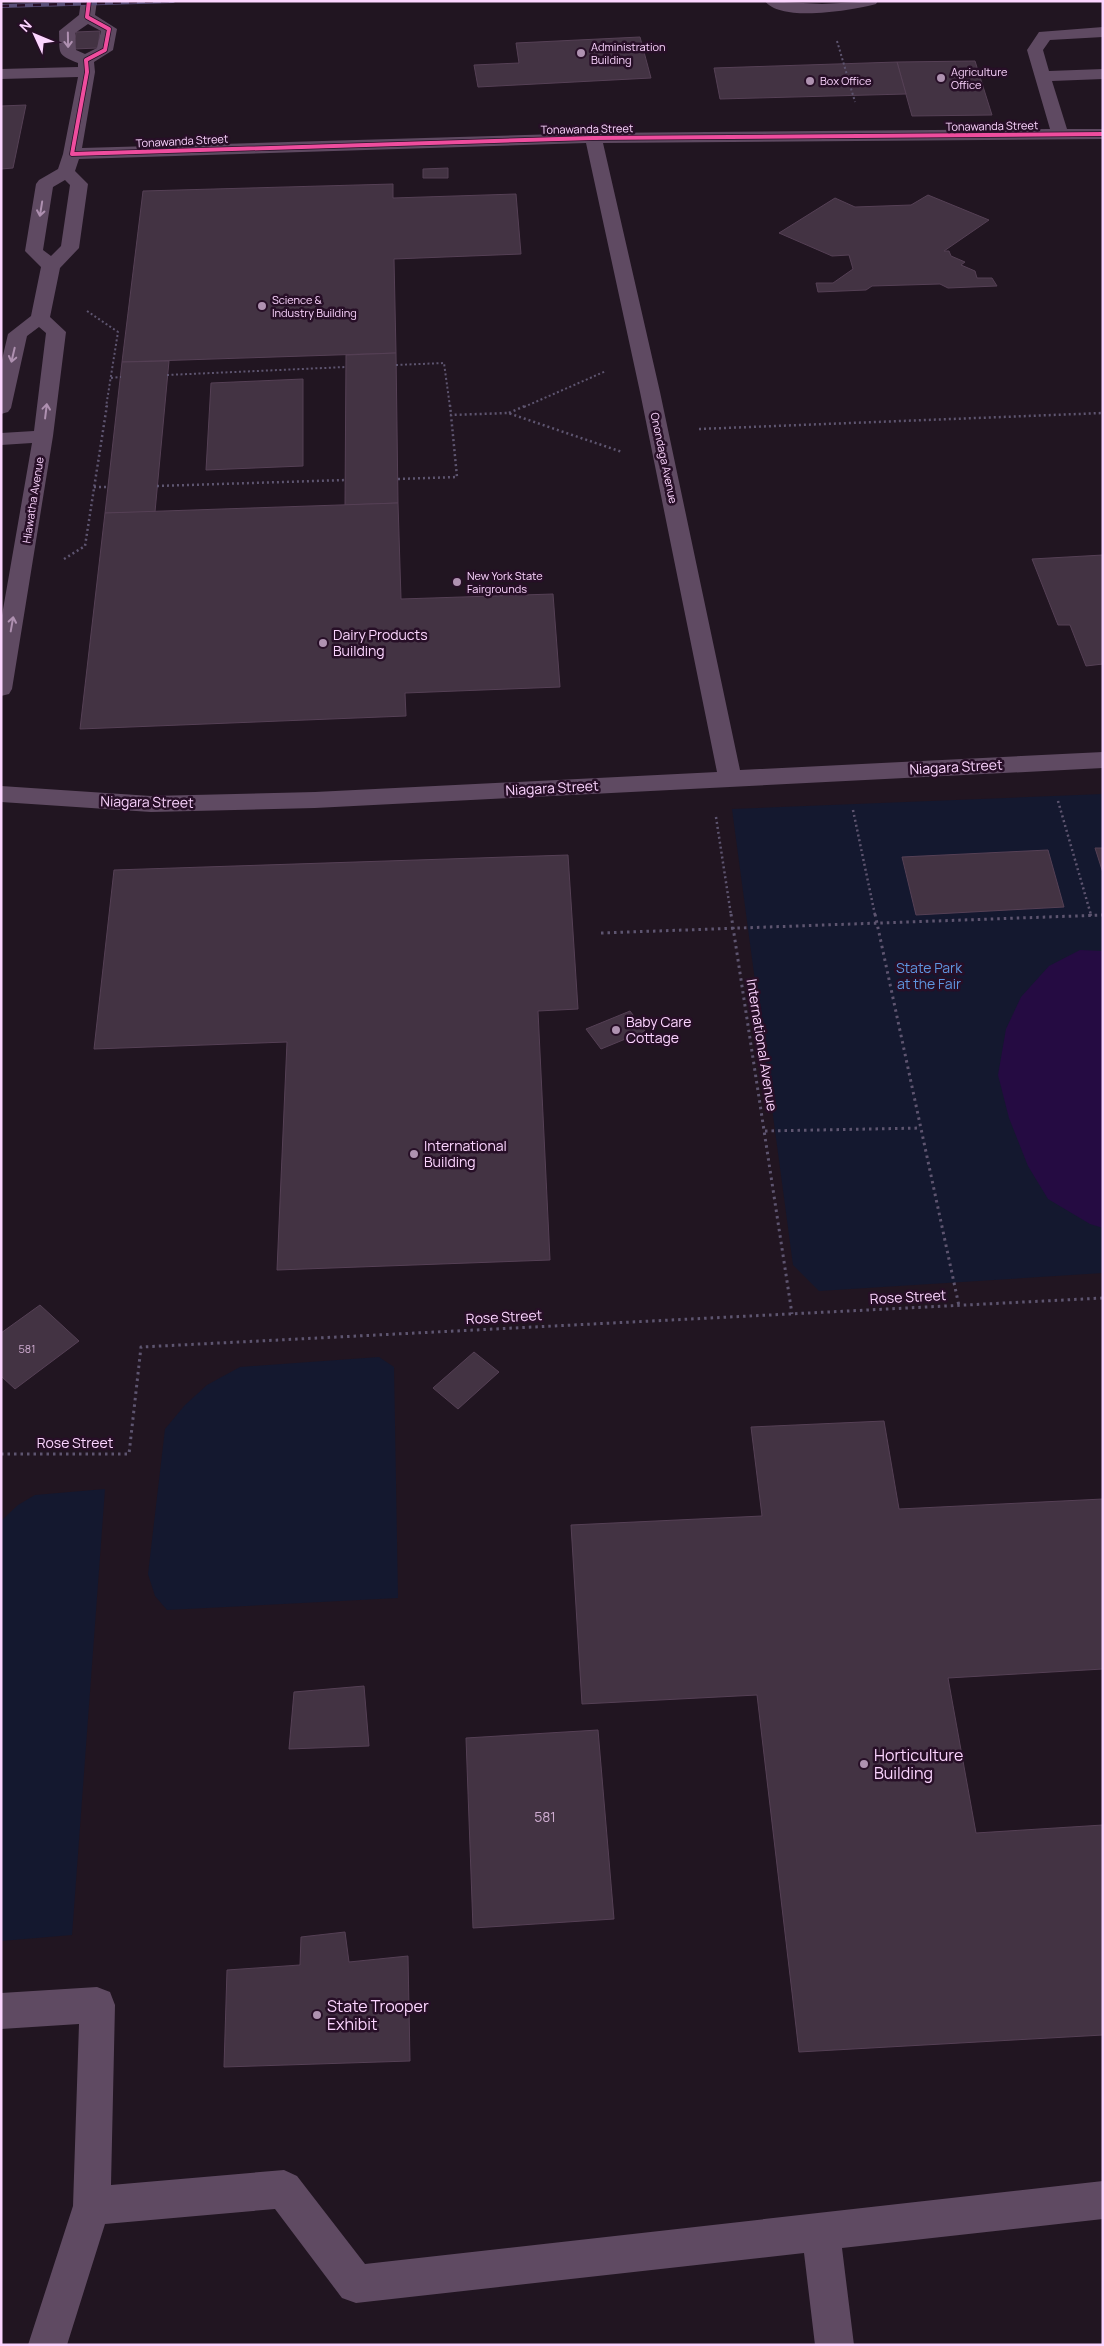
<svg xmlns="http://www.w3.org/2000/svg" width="1104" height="2346" font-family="Manrope,sans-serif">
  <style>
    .green { fill: #14182f }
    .water { fill: #250b42 }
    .building { fill: #433343; stroke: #554055 }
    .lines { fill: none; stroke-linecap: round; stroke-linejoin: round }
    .path-far2 { stroke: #5e5570; stroke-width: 2; stroke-dasharray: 2 2.5; stroke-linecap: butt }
    .path-far1 { stroke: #5e5570; stroke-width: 2.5; stroke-dasharray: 2 3; stroke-linecap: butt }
    .path { stroke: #5e5570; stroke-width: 3; stroke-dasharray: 2.5 4; stroke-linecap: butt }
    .lane { fill: #5f4a62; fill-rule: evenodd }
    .rail-casing { stroke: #5a4f79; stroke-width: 4 }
    .rail { stroke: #270f27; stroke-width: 2.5; stroke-dasharray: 8; stroke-linecap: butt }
    .cycleway-casing { stroke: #270f27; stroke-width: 5.5 }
    .cycleway { stroke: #ef4d9e; stroke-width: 4 }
    .oneway { stroke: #ae90b0 }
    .poi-dot { fill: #af92b1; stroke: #270f27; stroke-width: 2 }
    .labels { text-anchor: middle; stroke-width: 5; stroke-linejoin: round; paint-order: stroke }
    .far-poi-label { font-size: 11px; fill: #fcd5ff; stroke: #270f27; text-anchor: start }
    .far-street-label { font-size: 11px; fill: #fcd5ff; stroke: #270f27 }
    .number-label { font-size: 11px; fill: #ceacd0 }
    .poi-label { font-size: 14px; fill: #fcd5ff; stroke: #270f27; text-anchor: start }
    .street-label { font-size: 14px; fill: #fcd5ff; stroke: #270f27 }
    .park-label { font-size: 14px; fill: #5f97e1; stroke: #270f27 }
    .near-number-label { font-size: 14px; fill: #ceacd0 }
    .near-poi-label { font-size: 16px; fill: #fcd5ff; stroke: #270f27; text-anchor: start }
  </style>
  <rect width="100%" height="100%" fill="#211521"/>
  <g class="green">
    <path d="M 1103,794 L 1103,1273 L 819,1291 L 793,1265 L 732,809 Z"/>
    <path d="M 379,1357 L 394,1367 L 398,1598 L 167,1610 L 155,1596 L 148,1574 L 165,1429 L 185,1405 L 207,1385 L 240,1367 Z"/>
    <path d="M 105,1489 L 72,1935 L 1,1941 L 1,1521 L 18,1505 L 35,1495 Z"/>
  </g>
  <path class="water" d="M 1080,950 L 1103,951 L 1103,1228 L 1090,1224 L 1048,1199 L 1028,1166 L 1009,1118 L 998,1075 L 1006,1029 L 1021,997 L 1049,966 Z"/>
  <g class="building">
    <path d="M 100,31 L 98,48 L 74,49 L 76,32 Z"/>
    <path d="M 640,37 L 651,78 L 478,87 L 474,65 L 519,63 L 516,43 Z"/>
    <path d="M 975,61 L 992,115 L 912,116 L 897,62 Z"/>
    <path d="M 897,62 L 906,94 L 720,99 L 714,68 Z"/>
    <path d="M 26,105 L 13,168 L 1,169 L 1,106 Z"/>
    <path d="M 448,168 L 448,178 L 423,178 L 423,169 Z"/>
    <path d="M 393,184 L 393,198 L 516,194 L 521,254 L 394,259 L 396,353 L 122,362 L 143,191 Z"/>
    <path d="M 928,195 L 989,220 L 944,251 L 949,251 L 951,256 L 965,262 L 961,265 L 975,271 L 977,278 L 992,278 L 997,286 L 948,288 L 940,284 L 872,286 L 866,290 L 818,292 L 816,283 L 833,283 L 853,269 L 849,255 L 832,256 L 779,233 L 835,198 L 855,207 L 911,205 Z"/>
    <path d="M 396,353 L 398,503 L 345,505 L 346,355 Z"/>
    <path d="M 169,361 L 155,512 L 105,513 L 122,362 Z"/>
    <path d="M 303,379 L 303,466 L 206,470 L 211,383 Z"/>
    <path d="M 398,503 L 401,599 L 553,594 L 560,687 L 405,693 L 406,716 L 80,729 L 105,513 Z"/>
    <path d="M 1103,555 L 1103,664 L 1086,666 L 1070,625 L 1058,625 L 1032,559 Z"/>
    <path d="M 1095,848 L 1103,848 L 1103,873 Z"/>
    <path d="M 1048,850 L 1064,907 L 916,915 L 902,857 Z"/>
    <path d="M 568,855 L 578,1009 L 538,1011 L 550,1260 L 277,1270 L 287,1042 L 94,1049 L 114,870 Z"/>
    <path d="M 630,1011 L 645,1031 L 601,1049 L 586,1029 Z"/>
    <path d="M 40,1305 L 79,1341 L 15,1389 L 1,1376 L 1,1333 Z"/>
    <path d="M 474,1352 L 499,1372 L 458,1409 L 433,1388 Z"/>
    <path d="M 884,1421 L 899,1509 L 1103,1499 L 1103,1669 L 948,1678 L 976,1833 L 1103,1825 L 1103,2035 L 799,2052 L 757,1695 L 582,1704 L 571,1525 L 762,1516 L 751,1427 Z"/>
    <path d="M 364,1686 L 369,1746 L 289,1749 L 294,1692 Z"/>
    <path d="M 598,1730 L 614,1919 L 473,1928 L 466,1738 Z"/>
    <path d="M 345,1932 L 349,1962 L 408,1956 L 410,2061 L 224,2067 L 227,1970 L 300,1965 L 301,1937 Z"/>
  </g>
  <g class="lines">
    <g class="path-far2">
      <path d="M 837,41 L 855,102"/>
      <path d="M 87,311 L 118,332 L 106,407"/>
      <path d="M 396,365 L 444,363 L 450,407"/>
      <path d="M 167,375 L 346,367"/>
      <path d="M 111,378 L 121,377"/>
      <path d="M 524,407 L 606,371"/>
    </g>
    <g class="path-far1">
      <path d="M 450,405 L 451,415"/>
      <path d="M 509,413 L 527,405"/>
      <path d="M 699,429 L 1103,413"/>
      <path d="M 398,479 L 457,477 L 451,415 L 508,413 L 622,452"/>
      <path d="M 157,486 L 346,480"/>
      <path d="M 94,487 L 108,487"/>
      <path d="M 64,559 L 85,546 L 107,405"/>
      <path d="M 1058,801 L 1091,915"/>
      <path d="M 853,810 L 875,915"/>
      <path d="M 716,817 L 731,915"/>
    </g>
    <g class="path">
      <path d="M 731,914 L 792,1314"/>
      <path d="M 875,914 L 959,1306"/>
      <path d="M 1090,914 L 1091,916"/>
      <path d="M 601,933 L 1103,915"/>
      <path d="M 765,1131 L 921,1128"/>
      <path d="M 1,1454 L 129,1454 L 141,1347 L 1103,1298"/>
    </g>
    <g class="lane">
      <path d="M 81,1 L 97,1 L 95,15 L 117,29 L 113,50 L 94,62 L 95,72 L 82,148 L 593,133 L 1050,129 L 1027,50 L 1039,32 L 1103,27 L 1103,37 L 1050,40 L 1043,50 L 1049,71 L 1103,69 L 1103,79 L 1052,81 L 1067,129 L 1103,129 L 1103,139 L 603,143 L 660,392 L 740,770 L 1103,752 L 1103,768 L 315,808 L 151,812 L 1,802 L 1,786 L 151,796 L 315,792 L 717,772 L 640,392 L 586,143 L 79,159 L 75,171 L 88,184 L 79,248 L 60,268 L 50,317 L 66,332 L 53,436 L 12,689 L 9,694 L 1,696 L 1,621 L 32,443 L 1,445 L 1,433 L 34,431 L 46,333 L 39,327 L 27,336 L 11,408 L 8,412 L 1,414 L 1,364 L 8,334 L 31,316 L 41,267 L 25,251 L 36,184 L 39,180 L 58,169 L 63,154 L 78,77 L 1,79 L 1,69 L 78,67 L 78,63 C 56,54 60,54 59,31 L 79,15 ZM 88,24 L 101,31 L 97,48 L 85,54 L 76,50 L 75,33 ZM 65,180 L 70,185 L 61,246 L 51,256 L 43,250 L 53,187 Z"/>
      <path d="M 765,1 L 822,4 L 878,1 L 876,4 C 853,10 781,23 765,1 Z"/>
      <path d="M 97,1987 L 110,1992 L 115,2005 L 111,2185 L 284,2170 L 297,2176 L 365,2264 L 1103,2181 L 1103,2219 L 842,2248 L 854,2345 L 815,2345 L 804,2253 L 356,2303 L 342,2298 L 275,2209 L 105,2224 L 67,2345 L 28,2345 L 73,2206 L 79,2024 L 1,2029 L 1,1993 Z"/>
    </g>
    <defs>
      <path id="rail" d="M 1,6 L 173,1"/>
    </defs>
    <use href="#rail" class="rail-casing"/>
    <use href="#rail" class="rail"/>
    <defs>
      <path id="cycleway" d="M 89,1 L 87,17 L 109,29 L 105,50 L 86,60 L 87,72 L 72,154 L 593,138 L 1103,134"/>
    </defs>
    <use href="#cycleway" class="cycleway-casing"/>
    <use href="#cycleway" class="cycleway"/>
  </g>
  <defs><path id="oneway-shaft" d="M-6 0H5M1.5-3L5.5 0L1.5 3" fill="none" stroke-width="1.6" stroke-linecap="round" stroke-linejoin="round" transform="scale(1.25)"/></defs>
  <g class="oneway">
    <use href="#oneway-shaft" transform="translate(68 40) rotate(89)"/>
    <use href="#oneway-shaft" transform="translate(41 209) rotate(99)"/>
    <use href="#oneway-shaft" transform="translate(13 355) rotate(103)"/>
    <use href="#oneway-shaft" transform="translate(46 411) rotate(-83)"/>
    <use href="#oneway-shaft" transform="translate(12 624) rotate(-80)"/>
  </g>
  <g class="poi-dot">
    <circle cx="581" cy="53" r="5"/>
    <circle cx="941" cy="78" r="5"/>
    <circle cx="810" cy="81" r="5"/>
    <circle cx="262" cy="306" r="5"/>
    <circle cx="457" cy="582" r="5"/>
    <circle cx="323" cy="643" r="5"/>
    <circle cx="616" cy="1030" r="5"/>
    <circle cx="414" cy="1154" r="5"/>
    <circle cx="864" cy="1764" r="5"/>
    <circle cx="317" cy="2015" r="5"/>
  </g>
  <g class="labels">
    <g class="far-poi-label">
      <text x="591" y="51">Administration<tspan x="591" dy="13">Building</tspan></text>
      <text x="951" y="76">Agriculture<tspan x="951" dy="13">Office</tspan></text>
      <text x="820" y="85">Box Office</text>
      <text x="272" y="304">Science &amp;<tspan x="272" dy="13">Industry Building</tspan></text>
      <text x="467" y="580">New York State<tspan x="467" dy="13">Fairgrounds</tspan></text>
    </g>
    <g class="far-street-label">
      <text transform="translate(992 126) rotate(-1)" y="4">Tonawanda Street</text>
      <text transform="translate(587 129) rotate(-1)" y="4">Tonawanda Street</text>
      <text transform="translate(182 141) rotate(-3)" y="4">Tonawanda Street</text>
      <text transform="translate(664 458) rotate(78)" y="4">Onondaga Avenue</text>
      <text transform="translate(33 500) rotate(-81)" y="4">Hiawatha Avenue</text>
    </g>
    <g class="number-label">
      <text x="27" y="1353">581</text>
    </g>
    <g class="poi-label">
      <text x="333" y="640">Dairy Products<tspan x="333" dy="16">Building</tspan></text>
      <text x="626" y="1027">Baby Care<tspan x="626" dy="16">Cottage</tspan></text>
      <text x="424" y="1151">International<tspan x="424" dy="16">Building</tspan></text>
    </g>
    <g class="street-label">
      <text transform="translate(956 767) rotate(-3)" y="5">Niagara Street</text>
      <text transform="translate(552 788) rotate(-3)" y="5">Niagara Street</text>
      <text transform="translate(147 802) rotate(1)" y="5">Niagara Street</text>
      <text transform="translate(762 1045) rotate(81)" y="5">International Avenue</text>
      <text transform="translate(908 1297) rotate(-3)" y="5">Rose Street</text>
      <text transform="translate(504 1317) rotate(-3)" y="5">Rose Street</text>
      <text x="75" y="1448">Rose Street</text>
    </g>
    <g class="park-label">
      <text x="929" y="973">State Park<tspan x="929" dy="16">at the Fair</tspan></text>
    </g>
    <g class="near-number-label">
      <text x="545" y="1822">581</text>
    </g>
    <g class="near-poi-label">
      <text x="874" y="1761">Horticulture<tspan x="874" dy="18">Building</tspan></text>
      <text x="327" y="2012">State Trooper<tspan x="327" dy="18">Exhibit</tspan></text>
    </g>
  </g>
  <rect width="1104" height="2346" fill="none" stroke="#fcd5ff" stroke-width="5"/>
  <g transform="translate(35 35) rotate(314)" stroke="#270f27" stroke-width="4" paint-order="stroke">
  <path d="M0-4L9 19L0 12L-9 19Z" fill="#fcd5ff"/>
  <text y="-8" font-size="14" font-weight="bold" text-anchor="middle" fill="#fcd5ff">N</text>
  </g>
</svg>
